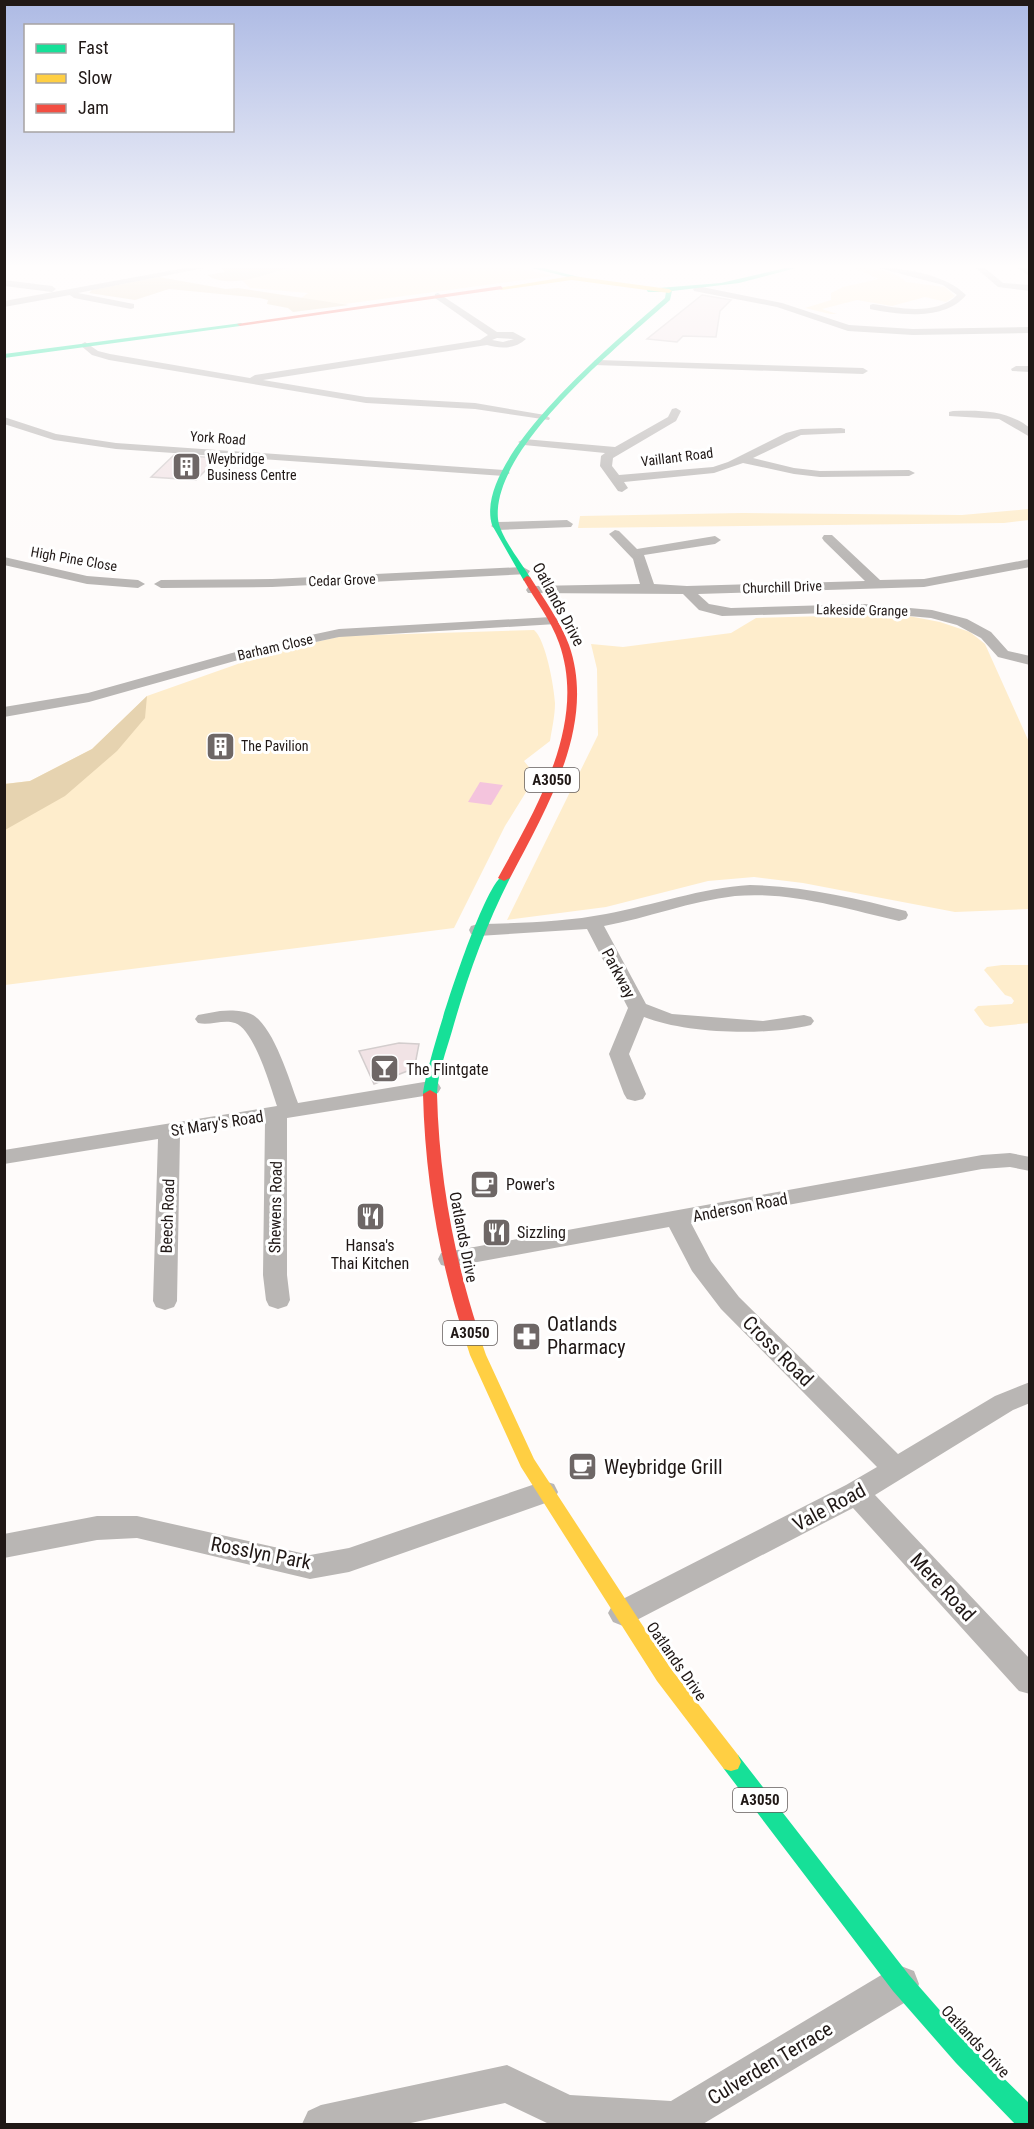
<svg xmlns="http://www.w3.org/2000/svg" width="1034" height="2129" font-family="'Roboto Condensed',sans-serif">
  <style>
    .green { fill: #feedcc }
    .forest { fill: #e6d3b0 }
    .water { fill: #f4c4dd }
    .building { fill: #f1e3e5; stroke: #d3cdcd; stroke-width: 1.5 }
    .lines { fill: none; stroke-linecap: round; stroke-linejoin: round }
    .street { fill: #b9b6b4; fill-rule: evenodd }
    .fast { fill: #16e098; fill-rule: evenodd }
    .slow { fill: #ffcf43; fill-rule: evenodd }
    .jam { fill: #f24e42; fill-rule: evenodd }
    .labels { text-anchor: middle; stroke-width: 6; stroke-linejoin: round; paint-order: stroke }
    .far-street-label { font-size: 14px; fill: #201816; stroke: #fff }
    .far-poi-label { font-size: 14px; fill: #201816; stroke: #fff; text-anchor: start }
    .shield { fill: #fff; stroke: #635d5c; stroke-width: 1.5 }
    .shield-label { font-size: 15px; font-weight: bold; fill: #201816 }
    .street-label { font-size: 16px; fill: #201816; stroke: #fff }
    .poi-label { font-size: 16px; fill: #201816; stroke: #fff; text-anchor: start }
    .near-poi-label { font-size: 20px; fill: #201816; stroke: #fff; text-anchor: start }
    .near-street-label { font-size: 20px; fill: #201816; stroke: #fff }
  </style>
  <rect width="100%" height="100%" fill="#fefbfa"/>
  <g class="green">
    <path d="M 289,268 L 520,268 L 553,276 L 345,304 L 300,299 L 308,293 L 250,288 L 242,280 Z"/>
    <path d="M 855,268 C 871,268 895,270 906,282 L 945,287 L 955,296 L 946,302 L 925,297 L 892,306 L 857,300 L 822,309 L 837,314 L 830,314 L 805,308 L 831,300 L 831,293 L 843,287 L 879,279 Z"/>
    <path d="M 1029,509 L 1029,520 L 1004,523 L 578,528 L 580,516 L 743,513 L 962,515 Z"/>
    <path d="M 898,614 L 940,622 L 970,632 L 985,644 L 1029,742 L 1029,909 L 955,912 L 803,883 L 754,877 L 708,881 L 606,907 L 507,920 L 598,735 L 597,669 L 591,644 L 623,647 L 731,633 L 756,618 Z"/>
    <path d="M 534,630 C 546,640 554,687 555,703 C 555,716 552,728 550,741 L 524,761 L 536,776 L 505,826 L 454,928 L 5,985 L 4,784 L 30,781 L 92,749 L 147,696 L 269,653 L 342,636 Z"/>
    <path d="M 1002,965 L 1029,965 L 1029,1023 L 990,1027 L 985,1025 L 974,1010 L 978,1006 L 1012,1004 L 1014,1001 L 1011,997 L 1005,995 L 984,970 L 987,967 Z"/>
  </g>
  <g class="forest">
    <path d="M 222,268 L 289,268 C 265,274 230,290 207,275 L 225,272 Z"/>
    <path d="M 159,277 L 226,289 L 238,288 L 349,305 L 293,312 L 288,308 L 267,304 L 268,300 L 260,298 L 169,289 L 135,300 L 89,293 L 92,290 Z"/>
    <path d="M 147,696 L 145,718 L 117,751 L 65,796 L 5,830 L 5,784 L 30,781 L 92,749 Z"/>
  </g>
  <path class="water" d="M 480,782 L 503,785 L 491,805 L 468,802 Z"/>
  <g class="building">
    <path d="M 702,295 L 731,300 L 720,311 L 716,337 L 683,336 L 677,342 L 647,339 Z"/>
    <path d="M 174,455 L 218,458 L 196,480 L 151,477 Z"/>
    <path d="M 399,1043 L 419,1044 L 415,1065 L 410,1070 L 374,1084 L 359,1051 Z"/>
  </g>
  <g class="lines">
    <g class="street">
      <path d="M 185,268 L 204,268 L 78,293 L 134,304 L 134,308 L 131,309 L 74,298 L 70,295 L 4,307 L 4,301 Z"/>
      <path d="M 879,268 C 907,268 946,275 966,295 C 945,321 899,315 870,309 L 870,305 L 873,304 C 898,308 937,316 957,295 L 943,285 Z"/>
      <path d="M 976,268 L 985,268 L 1003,283 L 1030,285 L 1030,291 L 998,287 Z"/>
      <path d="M 1018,268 L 1027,268 L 1030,277 Z"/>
      <path d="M 4,280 L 52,286 L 56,289 L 52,292 L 4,286 Z"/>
      <path d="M 697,286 L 782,303 L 849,325 L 913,329 L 1030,327 L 1030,333 L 913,335 L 848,331 L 777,307 L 694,291 L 693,289 Z"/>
      <path d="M 438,293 L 497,332 L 513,332 L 526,339 C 515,349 501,349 487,345 L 263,380 L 366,397 L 475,403 L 545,415 L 550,418 L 549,420 L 475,409 L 366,403 L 109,360 L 92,355 L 80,345 L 85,342 L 98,351 L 110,354 L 250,378 L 255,375 L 480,340 L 488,335 L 435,298 L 435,294 ZM 497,338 L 514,339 L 503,342 L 492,340 Z"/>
      <path d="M 597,360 L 863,368 L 868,371 L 863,374 L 594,365 L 594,361 Z"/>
      <path d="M 1016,366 L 1030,366 L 1030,372 L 1012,371 L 1011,369 Z"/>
      <path d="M 676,408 L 681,411 L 676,421 L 613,458 L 612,466 L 619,475 L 713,467 L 728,462 L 786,433 L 801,429 L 841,428 L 845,429 L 845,433 L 801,435 L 753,458 L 794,468 L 820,471 L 909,470 L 915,473 L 909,476 L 820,477 L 794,474 L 743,463 L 714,473 L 624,482 L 628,488 L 622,492 L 618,491 L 600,466 L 601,456 L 605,453 L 524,445 L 518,442 L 524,439 L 615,447 L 668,417 L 672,409 Z"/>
      <path d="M 953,411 C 981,410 1007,410 1030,428 L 1030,437 L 999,419 L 949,416 L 949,412 Z"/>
      <path d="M 4,417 L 56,434 L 116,443 L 504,470 L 510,473 L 504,476 L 116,449 L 54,440 L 4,424 Z"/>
      <path d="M 567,520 L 573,524 L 571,527 L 497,530 L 491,526 L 497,522 Z"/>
      <path d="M 615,530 L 619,531 L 637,549 L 715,536 L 721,540 L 715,544 L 644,555 L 654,584 L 687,586 L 865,581 L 824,541 L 822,538 L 824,535 L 832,535 L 880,580 L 924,579 L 1030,559 L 1030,567 L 924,587 L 698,594 L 709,604 L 731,608 L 865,604 L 932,610 L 967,619 L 991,632 L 1008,651 L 1030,656 L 1030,665 L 998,657 L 981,638 L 957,625 L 931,618 L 865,612 L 722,616 L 699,610 L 683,594 L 528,593 L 526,590 L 528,587 L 533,586 L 640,584 L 633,559 L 609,534 Z"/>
      <path d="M 4,557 L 87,576 L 138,580 L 145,584 L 138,588 L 87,584 L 4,565 Z"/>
      <path d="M 523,567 L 530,571 L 528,574 L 272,587 L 161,588 L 154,584 L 161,580 L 272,579 Z"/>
      <path d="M 551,617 L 556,618 L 558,621 L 556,624 L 339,637 L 260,654 L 89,702 L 4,717 L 4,707 L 88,693 L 250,648 L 339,629 Z"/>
      <path d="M 750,885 C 803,886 855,898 906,911 L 908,915 L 906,919 L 899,921 C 846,909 790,891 735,896 C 690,901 648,918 604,926 L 646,1004 L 672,1014 L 763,1021 L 804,1015 L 811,1017 L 814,1021 L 811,1025 C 767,1036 687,1034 644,1017 L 629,1054 L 646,1094 L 643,1099 L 635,1101 L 627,1099 L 624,1094 L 609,1054 L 628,1008 L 587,929 L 478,936 L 471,934 L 469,930 L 471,926 L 478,924 C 521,923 564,922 606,914 C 654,905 701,888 750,885 Z"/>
      <path d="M 220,1011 C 230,1010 243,1010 253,1015 C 274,1028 289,1079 298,1103 L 430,1081 L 438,1083 L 441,1088 L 438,1093 L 430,1095 L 287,1118 L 287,1275 L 290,1300 L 287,1306 L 278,1309 L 269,1306 L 266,1300 L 263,1275 L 265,1122 L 180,1135 L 177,1301 L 174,1307 L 165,1310 L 156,1307 L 153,1301 L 158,1139 L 4,1164 L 4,1150 L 277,1106 C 271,1088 254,1029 235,1023 C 223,1019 210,1026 198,1023 L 195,1019 L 198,1015 Z"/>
      <path d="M 1010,1153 L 1030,1157 L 1030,1171 L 1010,1167 L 982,1169 L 691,1223 L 711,1261 L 739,1297 L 898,1454 L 995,1396 L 1030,1382 L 1030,1403 L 1013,1410 L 875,1495 L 1030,1659 L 1030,1694 L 1019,1691 L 853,1508 L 633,1622 L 623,1626 L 613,1622 L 608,1613 L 613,1604 L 846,1485 L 877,1467 L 721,1309 L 692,1271 L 669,1227 L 450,1267 L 441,1265 L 438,1259 L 441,1253 L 982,1155 Z"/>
      <path d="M 544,1481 L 554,1484 L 558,1492 L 554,1500 L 349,1572 L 310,1579 L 137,1538 L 97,1540 L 4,1558 L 4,1534 L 97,1516 L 137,1516 L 310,1555 L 349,1548 Z"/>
      <path d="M 901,1966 L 914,1971 L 919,1984 L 914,1997 L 703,2124 L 549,2124 L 505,2103 L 406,2124 L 302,2124 L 308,2111 L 321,2105 L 507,2065 L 570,2095 L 671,2101 L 888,1971 Z"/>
    </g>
    <g class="fast">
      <path d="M 532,268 L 543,268 L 583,278 L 580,280 Z"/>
      <path d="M 786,268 L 796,268 L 739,283 L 672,291 L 670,300 C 621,344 491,448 498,519 C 500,537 522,563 531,579 L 524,581 L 492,525 C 472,458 619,339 665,298 L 666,292 L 648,292 L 646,289 L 721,283 Z"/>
      <path d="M 242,323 L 240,326 L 4,358 L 4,354 Z"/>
      <path d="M 504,875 L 510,878 C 485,927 467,978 452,1031 C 446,1052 438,1072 437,1094 L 435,1097 L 425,1097 L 423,1094 C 425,1066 483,881 504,875 Z"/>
      <path d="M 731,1753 L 738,1755 L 909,1975 L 972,2047 L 1030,2104 L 1030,2124 L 1015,2124 L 956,2063 L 893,1991 L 724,1769 L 721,1762 L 724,1755 Z"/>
    </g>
    <g class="slow">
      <path d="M 572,276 L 669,289 L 672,291 L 669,293 L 572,280 L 501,290 L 498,288 Z"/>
      <path d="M 470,1324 L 476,1326 L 486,1355 L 534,1459 L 671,1669 L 738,1755 L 741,1762 L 738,1769 L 731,1771 L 724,1769 L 657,1681 L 521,1467 L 470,1355 L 462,1330 L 464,1326 Z"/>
    </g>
    <g class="jam">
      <path d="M 501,286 L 503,289 L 240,326 L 237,324 Z"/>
      <path d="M 527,576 L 530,577 C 544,599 560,621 569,645 C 597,725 546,809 510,878 L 504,881 L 498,878 C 535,810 588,724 559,643 C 551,620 535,600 523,579 Z"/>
      <path d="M 430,1090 L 437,1094 C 439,1175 453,1253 478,1330 L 476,1334 L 470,1336 L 464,1334 L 462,1330 C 438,1253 425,1175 423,1094 Z"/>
    </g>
  </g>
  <linearGradient id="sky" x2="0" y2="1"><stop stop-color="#adbae4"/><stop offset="0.47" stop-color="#fffdfd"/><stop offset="1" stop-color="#fffdfd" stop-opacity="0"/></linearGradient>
  <rect width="1034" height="566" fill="url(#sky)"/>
  <defs>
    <symbol id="building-square" viewBox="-11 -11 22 22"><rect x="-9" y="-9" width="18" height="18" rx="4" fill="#6e6766" stroke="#fff"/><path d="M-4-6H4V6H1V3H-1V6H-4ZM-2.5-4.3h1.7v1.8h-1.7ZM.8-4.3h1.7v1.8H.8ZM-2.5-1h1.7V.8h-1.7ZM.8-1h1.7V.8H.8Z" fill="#fff"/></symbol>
    <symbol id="bar-square" viewBox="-11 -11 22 22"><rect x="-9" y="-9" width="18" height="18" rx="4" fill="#6e6766" stroke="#fff"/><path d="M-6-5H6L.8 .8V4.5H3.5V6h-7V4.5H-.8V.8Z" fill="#fff"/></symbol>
    <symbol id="cafe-square" viewBox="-11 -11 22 22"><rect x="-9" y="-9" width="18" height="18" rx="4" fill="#6e6766" stroke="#fff"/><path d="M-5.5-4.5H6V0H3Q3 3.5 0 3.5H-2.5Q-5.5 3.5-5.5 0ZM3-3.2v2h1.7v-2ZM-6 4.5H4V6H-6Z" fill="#fff"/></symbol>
    <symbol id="restaurant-square" viewBox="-11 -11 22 22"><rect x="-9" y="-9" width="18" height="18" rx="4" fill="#6e6766" stroke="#fff"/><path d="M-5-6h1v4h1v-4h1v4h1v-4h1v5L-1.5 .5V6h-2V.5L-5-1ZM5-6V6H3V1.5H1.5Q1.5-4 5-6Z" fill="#fff"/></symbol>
    <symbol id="pharmacy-square" viewBox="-11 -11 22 22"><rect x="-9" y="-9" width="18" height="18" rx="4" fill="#6e6766" stroke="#fff"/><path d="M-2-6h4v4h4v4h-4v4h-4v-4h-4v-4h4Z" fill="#fff"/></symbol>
  </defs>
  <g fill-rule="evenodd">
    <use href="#building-square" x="170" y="450" width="33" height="33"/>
    <use href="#building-square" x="204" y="730" width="33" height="33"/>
    <use href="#bar-square" x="368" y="1052" width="33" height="33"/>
    <use href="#cafe-square" x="468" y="1168" width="33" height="33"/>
    <use href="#restaurant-square" x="354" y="1200" width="33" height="33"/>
    <use href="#restaurant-square" x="480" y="1216" width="33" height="33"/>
    <use href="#pharmacy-square" x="510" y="1320" width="33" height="33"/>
    <use href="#cafe-square" x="566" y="1450" width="33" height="33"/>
  </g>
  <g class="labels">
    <g class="far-street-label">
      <text transform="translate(218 438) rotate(4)" y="5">York Road</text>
      <text transform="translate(677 457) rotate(-7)" y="5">Vaillant Road</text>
      <text transform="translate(74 559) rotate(10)" y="5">High Pine Close</text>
      <text transform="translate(342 580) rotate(-2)" y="5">Cedar Grove</text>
      <text transform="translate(782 587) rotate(-2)" y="5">Churchill Drive</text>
      <text transform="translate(862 610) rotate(1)" y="5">Lakeside Grange</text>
      <text transform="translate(275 647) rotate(-13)" y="5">Barham Close</text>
    </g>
    <g class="far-poi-label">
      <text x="207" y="464">Weybridge<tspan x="207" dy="16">Business Centre</tspan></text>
      <text x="241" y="751">The Pavilion</text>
    </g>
    <g class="shield">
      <rect x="525" y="768" width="54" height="24" rx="4.5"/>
      <rect x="443" y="1321" width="54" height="24" rx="4.5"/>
      <rect x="733" y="1788" width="54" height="24" rx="4.5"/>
    </g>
    <g class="shield-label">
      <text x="552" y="785">A3050</text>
      <text x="470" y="1338">A3050</text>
      <text x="760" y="1805">A3050</text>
    </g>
    <g class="street-label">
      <text transform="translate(559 604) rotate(62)" y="6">Oatlands Drive</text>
      <text transform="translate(619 973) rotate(62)" y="6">Parkway</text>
      <text transform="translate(217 1123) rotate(-9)" y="6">St Mary's Road</text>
      <text transform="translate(275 1207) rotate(-89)" y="6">Shewens Road</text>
      <text transform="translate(740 1207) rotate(-11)" y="6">Anderson Road</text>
      <text transform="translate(167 1216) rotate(-88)" y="6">Beech Road</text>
      <text transform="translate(464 1237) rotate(79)" y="6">Oatlands Drive</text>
      <text transform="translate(677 1661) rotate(55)" y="6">Oatlands Drive</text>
      <text transform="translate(976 2041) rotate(47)" y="6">Oatlands Drive</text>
    </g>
    <g class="poi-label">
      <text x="406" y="1075">The Flintgate</text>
      <text x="506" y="1190">Power's</text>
      <text x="517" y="1238">Sizzling</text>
      <text x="370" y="1251" text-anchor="middle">Hansa's<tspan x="370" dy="18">Thai Kitchen</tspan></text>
    </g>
    <g class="near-poi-label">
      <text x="547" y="1331">Oatlands<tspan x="547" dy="23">Pharmacy</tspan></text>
      <text x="604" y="1474">Weybridge Grill</text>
    </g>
    <g class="near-street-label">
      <text transform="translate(778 1351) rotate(45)" y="7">Cross Road</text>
      <text transform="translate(829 1507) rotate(-28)" y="7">Vale Road</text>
      <text transform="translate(261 1553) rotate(11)" y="7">Rosslyn Park</text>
      <text transform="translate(943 1587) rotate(47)" y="7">Mere Road</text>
      <text transform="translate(770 2063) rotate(-31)" y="7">Culverden Terrace</text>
    </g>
  </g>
  <rect width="1034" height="2129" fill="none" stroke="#201816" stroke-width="12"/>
  <rect x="24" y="24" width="210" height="108" fill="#ffffff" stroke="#a6a3a2" stroke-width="1.5"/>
  <rect x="36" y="44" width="30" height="9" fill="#16e098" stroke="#a6a3a2" stroke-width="1.5"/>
  <text x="78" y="54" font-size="18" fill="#201816">Fast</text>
  <rect x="36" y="74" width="30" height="9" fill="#ffcf43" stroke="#a6a3a2" stroke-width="1.5"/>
  <text x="78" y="84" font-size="18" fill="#201816">Slow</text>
  <rect x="36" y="104" width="30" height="9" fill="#f24e42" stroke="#a6a3a2" stroke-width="1.5"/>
  <text x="78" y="114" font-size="18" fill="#201816">Jam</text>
</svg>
